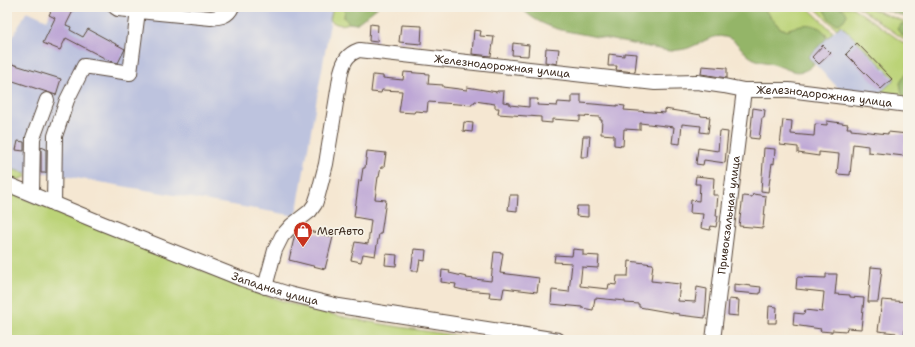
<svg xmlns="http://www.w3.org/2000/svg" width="915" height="347" font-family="'Shantell Sans',sans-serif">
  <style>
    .industrial { fill: #bdc3de }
    .green { fill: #bbd377; stroke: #7b7e4a }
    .forest { fill: #94b568; stroke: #687043 }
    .building { fill: #bea7d6 }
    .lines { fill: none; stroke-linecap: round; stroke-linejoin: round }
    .minor-casing { stroke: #574639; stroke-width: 16 }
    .minor { stroke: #fff; stroke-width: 14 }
    .labels { text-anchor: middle; stroke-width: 3.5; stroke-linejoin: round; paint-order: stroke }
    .street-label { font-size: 11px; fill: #3b2a1e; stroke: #f7f3e8 }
    .poi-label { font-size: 11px; fill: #3b2a1e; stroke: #f7f3e8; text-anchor: start }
  </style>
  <rect width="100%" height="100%" fill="#f7f3e8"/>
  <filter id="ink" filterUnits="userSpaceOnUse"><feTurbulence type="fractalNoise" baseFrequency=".025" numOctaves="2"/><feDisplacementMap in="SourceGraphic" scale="8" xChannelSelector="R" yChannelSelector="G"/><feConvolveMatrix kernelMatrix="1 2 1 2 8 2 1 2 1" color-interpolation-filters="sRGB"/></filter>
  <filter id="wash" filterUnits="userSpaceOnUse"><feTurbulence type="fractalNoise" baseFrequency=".012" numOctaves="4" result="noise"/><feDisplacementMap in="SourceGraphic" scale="16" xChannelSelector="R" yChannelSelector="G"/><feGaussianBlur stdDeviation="0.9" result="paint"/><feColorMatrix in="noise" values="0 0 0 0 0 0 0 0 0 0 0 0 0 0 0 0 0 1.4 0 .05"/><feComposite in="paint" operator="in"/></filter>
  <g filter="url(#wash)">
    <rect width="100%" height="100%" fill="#f5e7d2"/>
    <g class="industrial">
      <path d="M 53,7 L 333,7 L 296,216 L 47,173 L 26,173 L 7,168 L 7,52 L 10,42 L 27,11 L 47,20 Z"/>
      <path d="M 841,24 L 895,80 L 876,97 L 843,93 L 808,57 Z"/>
    </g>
    <g class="green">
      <path d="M 333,7 L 345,7 L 344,18 L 349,23 C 342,26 336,25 330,20 Z"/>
      <path d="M 762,7 L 807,7 L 833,32 L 827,38 L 826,33 L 792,28 L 786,30 L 780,28 Z"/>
      <path d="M 814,7 L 852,7 L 908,46 L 908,101 L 876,97 L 895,79 L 841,25 L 837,29 Z"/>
      <path d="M 858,7 L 868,7 L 884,14 L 908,23 L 908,42 Z"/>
      <path d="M 7,168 L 26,173 L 26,177 L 15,181 L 7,178 Z"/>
      <path d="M 7,191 L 258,293 C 277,299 297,306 317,311 C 371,324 428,331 483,340 L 7,340 Z"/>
    </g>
    <g class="forest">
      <path d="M 345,7 L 378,7 L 356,24 L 349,23 L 344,18 Z"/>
      <path d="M 521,7 L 762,7 L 780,28 L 786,30 C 791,29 796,26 801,25 C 812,23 824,27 827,38 L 808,57 L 814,64 C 799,80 787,67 769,63 C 761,61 756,61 749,56 C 741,50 736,39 725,37 C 713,34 704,42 693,46 C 686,50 677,50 669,51 L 561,30 C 547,26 530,19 521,7 Z"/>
      <path d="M 822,7 C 832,7 844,4 847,15 L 844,20 L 839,24 C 829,23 827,14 822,7 Z"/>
      <path d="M 878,7 L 908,7 L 908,18 Z"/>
      <path d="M 901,24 L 908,24 L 908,38 L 901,34 L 897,29 Z"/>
      <path d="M 908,70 L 908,98 L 902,94 L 900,83 Z"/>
    </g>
    <g id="blocks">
      <g class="building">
        <path d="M 53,7 L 75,7 L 66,25 L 71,27 L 70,30 L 83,37 L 88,29 L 125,49 L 118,63 L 110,61 L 66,38 L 60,50 L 43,43 L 55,18 L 49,15 Z"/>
        <path d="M 370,24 L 378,25 L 377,42 L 369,41 Z"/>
        <path d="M 401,25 L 422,26 L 421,44 L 399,42 Z"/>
        <path d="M 474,30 L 481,31 L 480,36 L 494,37 L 491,56 L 472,54 Z"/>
        <path d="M 513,43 L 529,45 L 528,56 L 512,55 Z"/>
        <path d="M 857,43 L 892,79 L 881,89 L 846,54 Z"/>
        <path d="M 823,45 L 831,53 L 819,64 L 812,57 Z"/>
        <path d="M 546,48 L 559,49 L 557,64 L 545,62 Z"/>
        <path d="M 624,53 L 637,54 L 635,72 L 616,70 L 617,66 L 608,66 L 609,54 L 624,56 Z"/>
        <path d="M 12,64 L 61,79 L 56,95 L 7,79 Z"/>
        <path d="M 702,66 L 727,68 L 727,78 L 701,74 Z"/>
        <path d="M 404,72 L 429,74 L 428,84 L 443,85 L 443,87 L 467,90 L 467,87 L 497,92 L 497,91 L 504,91 L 503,102 L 510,103 L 510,105 L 529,107 L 529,99 L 538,99 L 537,105 L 557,106 L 558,102 L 572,103 L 572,95 L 581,95 L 581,103 L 617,106 L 617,105 L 625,106 L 624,110 L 665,113 L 665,109 L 701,115 L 701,116 L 710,117 L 708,133 L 700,132 L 701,126 L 682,124 L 680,144 L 672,143 L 674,127 L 640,123 L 640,130 L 624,129 L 623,146 L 614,145 L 614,135 L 601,134 L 602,120 L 600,120 L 600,117 L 580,116 L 580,121 L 552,119 L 552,123 L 541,122 L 541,117 L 498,114 L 499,108 L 495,108 L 495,104 L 475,101 L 474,103 L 472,103 L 472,105 L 428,102 L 427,112 L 415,111 L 414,113 L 399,112 L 402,91 L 382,90 L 381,93 L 371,92 L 373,75 L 383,76 L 383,78 L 403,80 Z"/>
        <path d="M 753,108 L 765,110 L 764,118 L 762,118 L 759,139 L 750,138 Z"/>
        <path d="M 783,120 L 792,121 L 791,134 L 814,136 L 815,124 L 827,125 L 827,121 L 848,124 L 847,128 L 851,128 L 851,130 L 888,134 L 888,132 L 908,134 L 908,143 L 905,143 L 904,156 L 868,152 L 868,146 L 853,144 L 850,175 L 837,174 L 839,154 L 819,152 L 819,156 L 798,153 L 798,147 L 780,145 Z"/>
        <path d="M 464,122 L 473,123 L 472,132 L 463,131 Z"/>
        <path d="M 720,131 L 728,132 L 725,163 L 704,160 L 703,165 L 696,164 L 698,148 L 718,151 Z"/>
        <path d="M 583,136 L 590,136 L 588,157 L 581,157 Z"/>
        <path d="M 18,141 L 24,142 L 24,151 L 16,150 Z"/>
        <path d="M 41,147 L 46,149 L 46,173 L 41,173 Z"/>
        <path d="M 764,148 L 775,149 L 774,164 L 772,163 L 768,192 L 761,191 Z"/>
        <path d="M 367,151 L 386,153 L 384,167 L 381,167 L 379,177 L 378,177 L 375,199 L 386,200 L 381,234 L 379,234 L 375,256 L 363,254 L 361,262 L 351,260 L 355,242 L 368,244 L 371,220 L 354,217 L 359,180 L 361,181 L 363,168 L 365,168 Z"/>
        <path d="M 696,176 L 714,178 L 713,195 L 718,195 L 716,216 L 718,216 L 716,227 L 711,226 L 710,230 L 701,228 L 703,214 L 690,213 L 691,200 L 699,201 L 700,184 L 695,184 Z"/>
        <path d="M 753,194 L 766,196 L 763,228 L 739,226 L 743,196 L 752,197 Z"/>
        <path d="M 510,195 L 518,195 L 517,211 L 508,210 Z"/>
        <path d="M 577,206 L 588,206 L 588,217 L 576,216 Z"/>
        <path d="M 301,229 L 333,237 L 325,269 L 289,260 L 295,234 Z"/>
        <path d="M 414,249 L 426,250 L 425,261 L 420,260 L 418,271 L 411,271 Z"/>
        <path d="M 573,249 L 583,250 L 583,255 L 599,256 L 598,268 L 582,267 L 580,286 L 608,289 L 609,284 L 616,285 L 617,276 L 628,276 L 629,261 L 653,264 L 651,281 L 680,284 L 678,301 L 695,302 L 697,287 L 707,289 L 705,318 L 679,315 L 679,314 L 639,307 L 639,304 L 625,303 L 625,301 L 595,298 L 593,310 L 582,308 L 582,307 L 551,304 L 552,290 L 569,292 L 572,263 L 554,262 L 555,255 L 572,256 Z"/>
        <path d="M 494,252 L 503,253 L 500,273 L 539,278 L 537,292 L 504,288 L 502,298 L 489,297 L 490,292 L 463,290 L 455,288 L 456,284 L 441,282 L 442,270 L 450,271 L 449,273 L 467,277 L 466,278 L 491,281 Z"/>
        <path d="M 386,254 L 397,255 L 396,266 L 385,265 Z"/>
        <path d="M 871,267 L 882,268 L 878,302 L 868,302 Z"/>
        <path d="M 826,274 L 837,274 L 835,294 L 850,295 L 850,297 L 864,298 L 861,329 L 847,328 L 846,331 L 832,330 L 832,332 L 820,331 L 821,329 L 793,325 L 794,313 L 804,314 L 805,310 L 822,312 L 824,292 L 796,289 L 797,277 L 826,278 Z"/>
        <path d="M 734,284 L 761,287 L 760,294 L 734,292 Z"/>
        <path d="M 729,299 L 739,300 L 738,316 L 728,315 Z"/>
        <path d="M 882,300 L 908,302 L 908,327 L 905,326 L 904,337 L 896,337 L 896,333 L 878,331 Z"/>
        <path d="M 769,306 L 777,307 L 776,323 L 768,323 Z"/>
      </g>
    </g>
  </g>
  <g filter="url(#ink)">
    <use href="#blocks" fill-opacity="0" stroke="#574639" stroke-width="1"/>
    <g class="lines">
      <defs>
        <g id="minor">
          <path d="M 115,7 L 118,9 L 211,18 C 221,17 228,16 232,7"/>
          <path id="s1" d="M 7,184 L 101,223 L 242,279 L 289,294 L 339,306 L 558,340"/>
          <path d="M 32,194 L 33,138 L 47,100"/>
          <path d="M 54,204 L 55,136 L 67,100 L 84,66 L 130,73 L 138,11"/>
          <path id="s2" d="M 265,287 L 275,250 L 282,236 L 292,225 L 310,211 L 315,204 L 318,195 L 326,164 L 341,72 C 344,60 348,54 359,50 L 655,83 L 697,82 L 724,86 L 744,90 L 789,90 L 908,105"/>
          <path id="s3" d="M 713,340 L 744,90"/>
        </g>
      </defs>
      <use href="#minor" class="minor-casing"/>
      <use href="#minor" class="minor"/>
    </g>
  </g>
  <defs>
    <symbol id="shop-pin" viewBox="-11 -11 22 30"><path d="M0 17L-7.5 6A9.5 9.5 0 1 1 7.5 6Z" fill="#c8321e" stroke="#f7f3e8"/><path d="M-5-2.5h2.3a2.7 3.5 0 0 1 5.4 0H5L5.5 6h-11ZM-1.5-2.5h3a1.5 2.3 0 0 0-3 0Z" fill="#fff"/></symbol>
  </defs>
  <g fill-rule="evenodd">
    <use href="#shop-pin" x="292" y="220" width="22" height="30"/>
  </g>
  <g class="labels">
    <g class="street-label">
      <text dy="4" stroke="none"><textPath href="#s2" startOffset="409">Железнодорожная улица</textPath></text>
      <text dy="4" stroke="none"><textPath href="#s2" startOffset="733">Железнодорожная улица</textPath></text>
      <text dy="4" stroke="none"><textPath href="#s3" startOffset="126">Привокзальная улица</textPath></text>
      <text dy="4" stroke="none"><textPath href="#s1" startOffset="288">Западная улица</textPath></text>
    </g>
    <g class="poi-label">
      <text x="317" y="235">МегАвто</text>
    </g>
  </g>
  <rect width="915" height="347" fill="none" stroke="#f7f3e8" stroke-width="24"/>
</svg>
